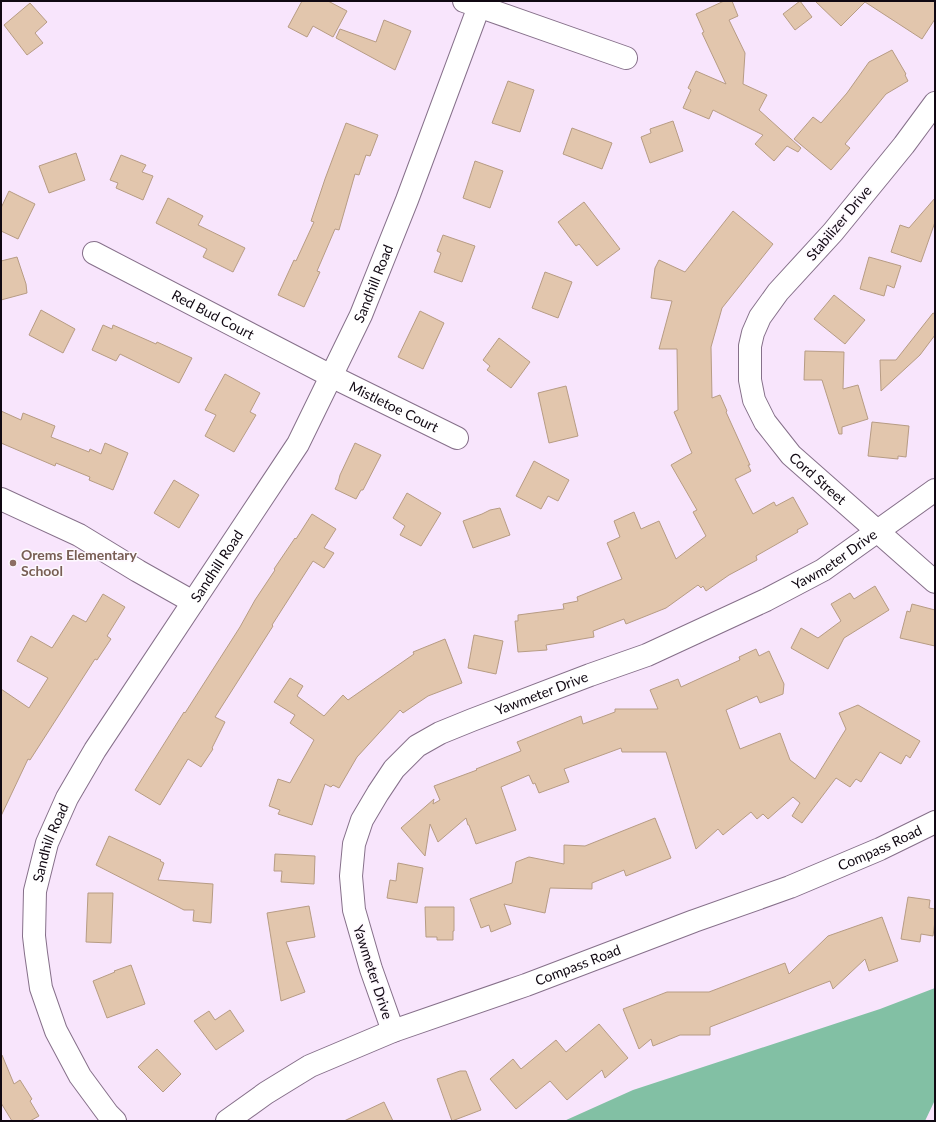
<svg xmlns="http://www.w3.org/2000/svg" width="936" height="1122" font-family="Lato,sans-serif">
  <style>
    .forest { fill: #82c0a4 }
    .building { fill: #e2c6ad; stroke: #b79c84 }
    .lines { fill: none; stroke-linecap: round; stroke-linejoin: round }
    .minor-casing { stroke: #86708a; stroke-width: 24 }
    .minor { stroke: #fff; stroke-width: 22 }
    .education-dot { fill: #8d6e63; stroke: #fdf8fe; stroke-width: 1.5 }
    .labels { text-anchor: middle; stroke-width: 3; stroke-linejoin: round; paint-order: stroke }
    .street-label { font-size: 14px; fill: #100812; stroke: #fdf8fe }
    .education-label { font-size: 14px; font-weight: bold; fill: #785e54; stroke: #fdf8fe; text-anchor: start }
  </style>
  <rect width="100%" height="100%" fill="#f8e5fc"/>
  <path class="forest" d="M 935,988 L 935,1100 L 925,1121 L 564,1121 L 633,1090 L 880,1009 Z"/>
  <g class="building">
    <path d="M 302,1 L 328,1 L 347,11 L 333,37 L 313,26 L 307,37 L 288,27 Z"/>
    <path d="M 724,1 L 732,1 L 738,16 L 729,20 L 745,53 L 743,84 L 767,95 L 759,110 L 801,148 L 798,152 L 787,146 L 774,161 L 755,144 L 763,135 L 713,110 L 709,119 L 683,108 L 691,90 L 688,88 L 696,71 L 726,84 L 702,33 L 704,32 L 696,14 Z"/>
    <path d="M 800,1 L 812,17 L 795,30 L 783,14 Z"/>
    <path d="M 815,1 L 935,1 L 935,19 L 922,39 L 865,2 L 841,26 Z"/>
    <path d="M 30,3 L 47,22 L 35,33 L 43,43 L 27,55 L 4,25 Z"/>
    <path d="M 384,20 L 411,31 L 395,70 L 336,38 L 340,29 L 376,42 Z"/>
    <path d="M 892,50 L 906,74 L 905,75 L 908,81 L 886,94 L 845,144 L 850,148 L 831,170 L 794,139 L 813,117 L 821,123 L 847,93 L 869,62 Z"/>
    <path d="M 508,81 L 534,90 L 520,132 L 492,123 Z"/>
    <path d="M 673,121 L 683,151 L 650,163 L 641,137 L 651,133 L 650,129 Z"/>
    <path d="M 346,123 L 378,135 L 370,156 L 366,155 L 359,175 L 355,174 L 339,230 L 335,229 L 317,271 L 320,272 L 304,307 L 278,295 L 294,260 L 296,261 L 314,222 L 311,221 L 325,179 Z"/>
    <path d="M 572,128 L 612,143 L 602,169 L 563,154 Z"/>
    <path d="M 76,153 L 85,180 L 49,193 L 39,166 Z"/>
    <path d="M 121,155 L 146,165 L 142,172 L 153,176 L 143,200 L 116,188 L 118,183 L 110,180 Z"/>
    <path d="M 475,161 L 503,171 L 490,208 L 463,198 Z"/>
    <path d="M 9,191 L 35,204 L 18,239 L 1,231 L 1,208 Z"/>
    <path d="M 168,198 L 203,216 L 198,225 L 245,248 L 233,272 L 203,257 L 207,249 L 156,223 Z"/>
    <path d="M 935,198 L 935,222 L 921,262 L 891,252 L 900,225 L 909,228 Z"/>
    <path d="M 584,202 L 620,249 L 597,266 L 579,244 L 576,246 L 558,222 Z"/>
    <path d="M 733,211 L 773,244 L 722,308 L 711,347 L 712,398 L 720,395 L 727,411 L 726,412 L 750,465 L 748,465 L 751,471 L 735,479 L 753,514 L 774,502 L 776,506 L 793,497 L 808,524 L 797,530 L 798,532 L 756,556 L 757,560 L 729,575 L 706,591 L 703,586 L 701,588 L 698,585 L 666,608 L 626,624 L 624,619 L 593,631 L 594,637 L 546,645 L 547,650 L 518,652 L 515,621 L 518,621 L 518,615 L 564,609 L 563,604 L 578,601 L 577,597 L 622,579 L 607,543 L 620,537 L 614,521 L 634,512 L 641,529 L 659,521 L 676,559 L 706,536 L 693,512 L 697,510 L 671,465 L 692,453 L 674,412 L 678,410 L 677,349 L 659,349 L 672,301 L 651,298 L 655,268 L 659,260 L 685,272 Z"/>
    <path d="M 443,235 L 475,246 L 462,282 L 434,272 L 441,253 L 437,251 Z"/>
    <path d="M 17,257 L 26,284 L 27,293 L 1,300 L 1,261 Z"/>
    <path d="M 869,257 L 901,266 L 894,288 L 887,285 L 884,296 L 860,289 Z"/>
    <path d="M 545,272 L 572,282 L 558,318 L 532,308 Z"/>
    <path d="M 834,295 L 865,320 L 845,344 L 814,319 Z"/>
    <path d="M 41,310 L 75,329 L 63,353 L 29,335 Z"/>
    <path d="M 420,311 L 444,323 L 423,369 L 398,357 Z"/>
    <path d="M 933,313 L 935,314 L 935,335 L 920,355 L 881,391 L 880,360 L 896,360 Z"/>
    <path d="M 103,325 L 112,329 L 113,325 L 156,344 L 157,342 L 192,358 L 179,383 L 120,354 L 116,361 L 92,350 Z"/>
    <path d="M 499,338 L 530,362 L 511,388 L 487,370 L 490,366 L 483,360 Z"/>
    <path d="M 805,351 L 844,352 L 843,389 L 858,385 L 868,419 L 842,427 L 842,434 L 839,434 L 822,380 L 804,380 Z"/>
    <path d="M 225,374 L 260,393 L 250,412 L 256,415 L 234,452 L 205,436 L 216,415 L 205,410 Z"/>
    <path d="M 566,386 L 578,436 L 549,443 L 538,393 Z"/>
    <path d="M 1,411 L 21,420 L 23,413 L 55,426 L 51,437 L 89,452 L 90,449 L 101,454 L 105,443 L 128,453 L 113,490 L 89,480 L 90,477 L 56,463 L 55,466 L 1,443 Z"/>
    <path d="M 872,422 L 909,426 L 906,457 L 898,456 L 898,459 L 868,456 Z"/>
    <path d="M 355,443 L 381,455 L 363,490 L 361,490 L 356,499 L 335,489 L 338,483 L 340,475 Z"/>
    <path d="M 534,461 L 569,480 L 558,501 L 548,496 L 541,509 L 516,496 Z"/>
    <path d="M 174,480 L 199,495 L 179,528 L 154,513 Z"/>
    <path d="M 407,493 L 441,513 L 421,546 L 400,535 L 405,526 L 393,518 Z"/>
    <path d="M 500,508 L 510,535 L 473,548 L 463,521 L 482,514 L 490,510 Z"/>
    <path d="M 312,514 L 336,529 L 324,548 L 334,553 L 324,568 L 313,561 L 272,625 L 273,626 L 215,717 L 225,722 L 212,748 L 213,749 L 201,767 L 188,759 L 160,805 L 135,790 L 184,712 L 185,713 L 240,627 L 255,600 L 275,570 L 274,569 L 295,538 L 296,539 Z"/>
    <path d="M 875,586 L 889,610 L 844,638 L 828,669 L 791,648 L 801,628 L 818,638 L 841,621 L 831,604 L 850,593 L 854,599 Z"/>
    <path d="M 103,594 L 125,607 L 107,636 L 111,639 L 97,660 L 95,659 L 30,760 L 28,759 L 1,816 L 1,689 L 29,708 L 48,678 L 17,661 L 31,636 L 52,648 L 73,615 L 86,622 Z"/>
    <path d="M 912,604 L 935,610 L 935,646 L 900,638 L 907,611 L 910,612 Z"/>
    <path d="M 474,635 L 503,641 L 496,674 L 468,668 Z"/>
    <path d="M 445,639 L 462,683 L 428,696 L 403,713 L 400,710 L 357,757 L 339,788 L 333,785 L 331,787 L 325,784 L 312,825 L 278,814 L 280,810 L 269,806 L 278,779 L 290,783 L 314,740 L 290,723 L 295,715 L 274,702 L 290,678 L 303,686 L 297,696 L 324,716 L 343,695 L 348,700 L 414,654 L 413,652 Z"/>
    <path d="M 756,649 L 759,656 L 769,651 L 784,684 L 783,694 L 760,703 L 757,696 L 726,710 L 740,749 L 780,733 L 790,760 L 815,779 L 846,729 L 839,713 L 858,705 L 920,741 L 910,758 L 906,755 L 901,764 L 880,752 L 861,782 L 856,779 L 850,787 L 836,778 L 802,823 L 792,816 L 800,803 L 793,797 L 768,819 L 763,814 L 757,819 L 751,812 L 723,835 L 718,829 L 696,849 L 666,752 L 622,752 L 621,748 L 564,769 L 569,782 L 539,793 L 535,783 L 533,784 L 529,775 L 501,787 L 516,830 L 476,844 L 469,825 L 468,825 L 466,818 L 438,842 L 430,824 L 425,856 L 401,828 L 434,799 L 433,804 L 440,800 L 434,786 L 477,770 L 476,769 L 521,751 L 517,742 L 581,716 L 583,724 L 615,712 L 615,709 L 658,709 L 650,690 L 678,679 L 681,687 L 740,660 L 739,657 Z"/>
    <path d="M 655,818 L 671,858 L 626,876 L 624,870 L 592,883 L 592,889 L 550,888 L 545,913 L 504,904 L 511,924 L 491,932 L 489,925 L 481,928 L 470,899 L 512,883 L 516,862 L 529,857 L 564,864 L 564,845 L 585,846 Z"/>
    <path d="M 109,836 L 161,860 L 160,861 L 164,863 L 158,880 L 213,884 L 211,923 L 193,921 L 194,910 L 184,910 L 96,865 Z"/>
    <path d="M 275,854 L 315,856 L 314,884 L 281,882 L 282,871 L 274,871 Z"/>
    <path d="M 398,863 L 423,868 L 417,903 L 387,898 L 390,880 L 396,881 Z"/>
    <path d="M 88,893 L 113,893 L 111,943 L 86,942 Z"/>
    <path d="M 908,897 L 930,900 L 929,908 L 935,909 L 935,921 L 933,936 L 921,934 L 920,942 L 901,939 Z"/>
    <path d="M 309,906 L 315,937 L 286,942 L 305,992 L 281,1001 L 267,913 Z"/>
    <path d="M 425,907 L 454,907 L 454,931 L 453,931 L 453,940 L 437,940 L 437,937 L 426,937 Z"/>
    <path d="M 882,917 L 898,961 L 869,971 L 865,959 L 833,989 L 830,981 L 710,1027 L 710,1035 L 680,1035 L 653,1046 L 651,1039 L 639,1049 L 623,1009 L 667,992 L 709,992 L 785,963 L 789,974 L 828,936 Z"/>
    <path d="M 131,965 L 145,1004 L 107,1018 L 93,981 L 115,972 L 114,971 Z"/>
    <path d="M 230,1010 L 244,1031 L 216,1050 L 194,1021 L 209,1011 L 215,1020 Z"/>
    <path d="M 599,1024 L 628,1058 L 605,1078 L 602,1070 L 567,1100 L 550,1081 L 516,1109 L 490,1079 L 513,1059 L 521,1069 L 556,1040 L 566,1052 Z"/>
    <path d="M 157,1049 L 181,1074 L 163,1092 L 138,1067 Z"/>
    <path d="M 1,1055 L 2,1055 L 14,1084 L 20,1080 L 32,1099 L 30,1101 L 39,1116 L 30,1121 L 12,1121 L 1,1103 Z"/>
    <path d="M 460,1071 L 466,1071 L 481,1110 L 452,1121 L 437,1079 Z"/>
    <path d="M 384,1102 L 393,1121 L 344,1121 Z"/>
  </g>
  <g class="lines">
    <defs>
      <g id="minor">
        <path d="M 464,1 L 626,58"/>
        <path id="s1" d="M 935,103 L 904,145 L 833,232 L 778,292 L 760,317 L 753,333 L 750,346 L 750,380 L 754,400 L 765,422 L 791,455 L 935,582"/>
        <path id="s2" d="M 94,253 L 331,376 L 457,438"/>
        <path d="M 1,499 L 79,535 L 138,571 L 193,602"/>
        <path id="s3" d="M 393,1031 L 371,969 L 354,910 L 351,876 L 354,844 L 362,820 L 378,793 L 394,769 L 417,746 L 440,733 L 472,720 L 590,675 L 647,655 L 766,600 L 823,570 L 935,490"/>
        <path id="s4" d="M 115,1121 L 108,1114 L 80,1076 L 56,1031 L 41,988 L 36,953 L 34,936 L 35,891 L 47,843 L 67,798 L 95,750 L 298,444 L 361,315 L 407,200 L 481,1"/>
        <path id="s5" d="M 227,1121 L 266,1093 L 310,1066 L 393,1031 L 526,985 L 694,921 L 790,887 L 880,849 L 935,822"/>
      </g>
    </defs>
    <use href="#minor" class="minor-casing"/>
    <use href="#minor" class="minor"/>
  </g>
  <circle class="education-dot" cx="13" cy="563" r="4"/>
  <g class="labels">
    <g class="street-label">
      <text transform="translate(839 223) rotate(-50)" y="5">Stabilizer Drive</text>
      <text dy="5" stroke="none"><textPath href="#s4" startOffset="950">Sandhill Road</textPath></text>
      <text dy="5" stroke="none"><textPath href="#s2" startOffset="134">Red Bud Court</textPath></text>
      <text dy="5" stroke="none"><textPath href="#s2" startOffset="337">Mistletoe Court</textPath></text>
      <text dy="5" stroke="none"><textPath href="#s1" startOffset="464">Cord Street</textPath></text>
      <text dy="5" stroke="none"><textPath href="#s3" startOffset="770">Yawmeter Drive</textPath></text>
      <text dy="5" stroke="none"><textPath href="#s4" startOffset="626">Sandhill Road</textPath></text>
      <text dy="5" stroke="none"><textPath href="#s3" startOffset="447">Yawmeter Drive</textPath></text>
      <text dy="5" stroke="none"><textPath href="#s4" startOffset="302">Sandhill Road</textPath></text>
      <text dy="5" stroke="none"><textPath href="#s5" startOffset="710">Compass Road</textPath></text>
      <text dy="5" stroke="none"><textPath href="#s5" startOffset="386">Compass Road</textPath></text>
      <text transform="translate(373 972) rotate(72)" y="5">Yawmeter Drive</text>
    </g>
    <g class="education-label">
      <text x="21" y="560">Orems Elementary<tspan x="21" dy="16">School</tspan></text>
    </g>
  </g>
  <rect width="936" height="1122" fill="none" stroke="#100812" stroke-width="4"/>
</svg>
